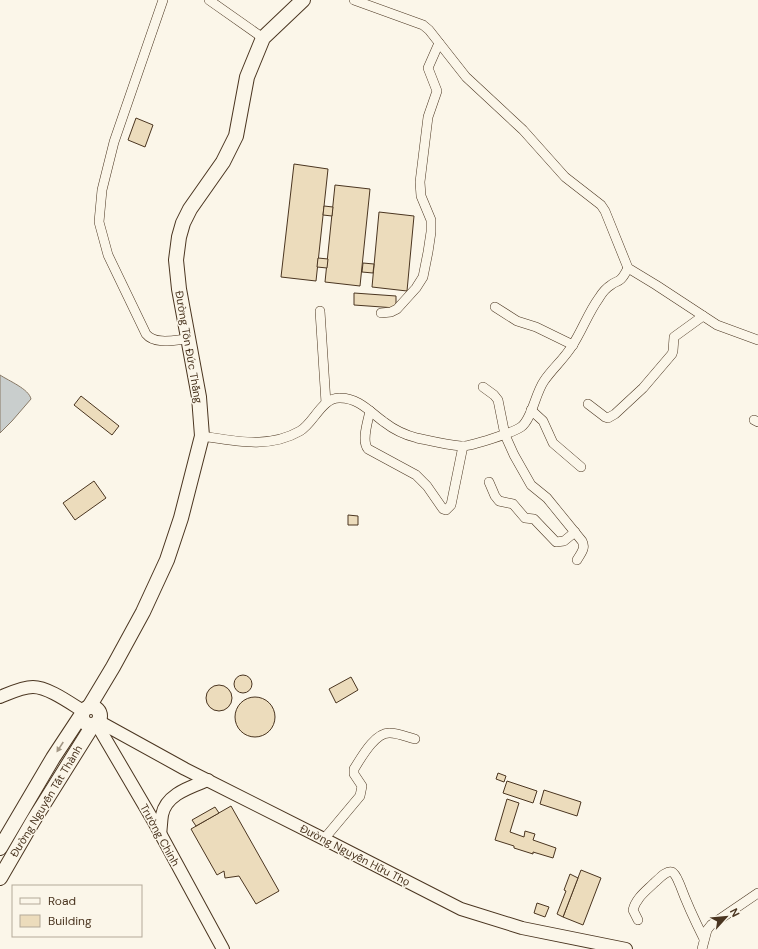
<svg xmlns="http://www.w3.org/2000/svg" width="758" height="949" font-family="'DM Sans',sans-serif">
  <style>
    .water { fill: #c9cecd; stroke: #887966 }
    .building { fill: #ecdcbc; stroke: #4a3520 }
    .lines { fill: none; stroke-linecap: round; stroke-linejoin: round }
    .minor-casing { stroke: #4a3520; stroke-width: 10 }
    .major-casing { stroke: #4a3520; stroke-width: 14 }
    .highway-casing { stroke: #4a3520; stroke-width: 16 }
    .minor { stroke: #fbf6e9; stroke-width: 9 }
    .major { stroke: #fbf6e9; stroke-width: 12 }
    .highway { stroke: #fbf6e9; stroke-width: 14 }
    .oneway { fill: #a29684 }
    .labels { text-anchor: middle; stroke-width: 3; stroke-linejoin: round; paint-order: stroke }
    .street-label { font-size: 11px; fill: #4a3520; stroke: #fbf6e9 }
  </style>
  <rect width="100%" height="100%" fill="#fbf6e9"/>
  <path class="water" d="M 0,375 C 9,381 29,389 31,399 L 12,421 L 0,433 Z"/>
  <g class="building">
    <path d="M 136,118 L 153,125 L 145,147 L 128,140 Z"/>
    <path d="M 294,164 L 328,169 L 316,281 L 281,277 Z"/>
    <path d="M 335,185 L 370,189 L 360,286 L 325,282 Z"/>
    <path d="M 324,206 L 333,207 L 332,216 L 323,215 Z"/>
    <path d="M 379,212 L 414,216 L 407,291 L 372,287 Z"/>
    <path d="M 318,258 L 328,259 L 327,268 L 317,267 Z"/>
    <path d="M 363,263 L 374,264 L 373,273 L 362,272 Z"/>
    <path d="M 354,293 L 396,296 L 396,308 L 354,305 Z"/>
    <path d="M 81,396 L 119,426 L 112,435 L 74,405 Z"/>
    <path d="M 94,481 L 106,498 L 75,520 L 63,503 Z"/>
    <path d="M 348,515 L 358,516 L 358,525 L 348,525 Z"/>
    <circle cx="243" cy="684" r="9"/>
    <path d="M 351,677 L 358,690 L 336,703 L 329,689 Z"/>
    <circle cx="219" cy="698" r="13"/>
    <circle cx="255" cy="717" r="20"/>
    <path d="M 498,773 L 506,776 L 504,782 L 496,779 Z"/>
    <path d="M 507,781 L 537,791 L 533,803 L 503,793 Z"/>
    <path d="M 544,790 L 581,802 L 577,816 L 540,804 Z"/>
    <path d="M 507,799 L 519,803 L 510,832 L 524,837 L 525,831 L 535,834 L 533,840 L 556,848 L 553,858 L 533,852 L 533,854 L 514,848 L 514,846 L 495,840 Z"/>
    <path d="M 231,806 L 279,891 L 256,904 L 239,876 L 225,878 L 224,871 L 217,875 L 191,829 Z"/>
    <path d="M 215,807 L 219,813 L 196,826 L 192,820 Z"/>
    <path d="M 581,870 L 601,878 L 583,925 L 563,917 Z"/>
    <path d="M 570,874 L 578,878 L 563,917 L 557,914 L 566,891 L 564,890 Z"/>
    <path d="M 537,903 L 549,907 L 545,917 L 534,913 Z"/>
  </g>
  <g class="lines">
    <defs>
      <g id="minor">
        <path d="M 163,0 L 114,142 L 102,190 L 99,222 L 108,255 L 146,334 C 155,345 175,340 187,339"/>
        <path d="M 209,0 L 263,38"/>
        <path d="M 354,0 L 423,25 L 429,30 L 466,77 L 523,130 L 565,177 L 601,205 L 605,211 L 628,268 L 656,285 L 717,325 L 758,340"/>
        <path d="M 495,307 L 517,321 L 536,327 L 573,345"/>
        <path d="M 320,311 L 326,403"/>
        <path d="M 381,313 L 391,312 L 397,309 L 416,288 L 423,277 L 428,252 L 431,232 L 431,220 L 421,196 L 420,182 L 428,117 L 437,91 L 428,68 L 439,43"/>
        <path d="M 483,387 L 494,395 L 498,400 L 505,435 L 514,455 L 531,485 L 547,498 L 582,541 C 586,548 581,553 577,560"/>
        <path d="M 588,404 L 605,417 L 608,418 L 615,414 L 643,388 L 672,354 L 673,351 L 674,337 L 703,316"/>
        <path d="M 531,410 L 543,421 L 553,443 L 581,467"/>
        <path d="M 370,411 C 368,421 361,441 368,449 L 416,475 L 427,486 L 443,509 L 446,510 L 451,505 L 463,446"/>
        <path d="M 754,420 L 758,422"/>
        <path d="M 202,436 C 235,441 269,449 300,431 C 314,423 322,397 340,398 C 359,398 370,412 384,422 C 393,429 405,435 417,438 C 431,441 447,445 461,446 C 470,447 514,432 521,427 C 532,419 535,394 544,381 C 552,369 564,359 572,346 C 582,331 588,313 599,298 C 602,293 606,288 611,285 C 614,282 618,282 621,279 C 624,276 626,272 628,268"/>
        <path d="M 489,482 L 495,496 L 499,501 L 513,504 L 525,518 L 534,519 L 556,542 L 564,541 L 575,532"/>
        <path d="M 324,839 L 360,796 L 362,786 L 354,774 L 354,769 C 361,758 375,732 390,733 C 398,733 407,737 415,739"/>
        <path d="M 638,920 L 633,910 C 636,898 646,891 654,883 C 658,880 666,870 672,872 C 676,874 678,881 680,885 C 687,904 695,921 704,939"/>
        <path d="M 702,949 L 707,930 L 711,925 L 758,893"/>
      </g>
      <g id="major">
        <path d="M 0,697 C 10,693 22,687 33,687 C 48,687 70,703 83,711"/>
        <path d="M 98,721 L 185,769 L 324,839 L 461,909 L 522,928 L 626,949"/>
        <path d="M 96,723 L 154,822 L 223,949"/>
        <path d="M 160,834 C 161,828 161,821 162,815 C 166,794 191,787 208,780"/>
      </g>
      <g id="highway">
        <path d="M 89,707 L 113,667 L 143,612 L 167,560 L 181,518 L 202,436 L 199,397 L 179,289 L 176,260 L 179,237 L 183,223 L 190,209 L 223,162 L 236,136 L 247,77 L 263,38 L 303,0"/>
        <circle cx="91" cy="716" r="9"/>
        <path d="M 0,848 L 53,758 L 82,714"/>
        <path d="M 0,878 L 33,821 L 93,725"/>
      </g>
    </defs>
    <use href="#minor" class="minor-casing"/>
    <use href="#major" class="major-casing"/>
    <use href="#highway" class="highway-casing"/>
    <use href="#minor" class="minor"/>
    <use href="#major" class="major"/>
    <use href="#highway" class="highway"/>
  </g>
  <defs><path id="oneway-solid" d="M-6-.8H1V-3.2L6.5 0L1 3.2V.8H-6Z"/></defs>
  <use class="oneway" href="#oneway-solid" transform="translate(60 747) rotate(123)"/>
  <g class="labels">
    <g class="street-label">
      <text transform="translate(189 347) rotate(80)" y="4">Đường Tôn Đức Thắng</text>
      <text transform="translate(46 801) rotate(-59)" y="4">Đường Nguyễn Tất Thành</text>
      <text transform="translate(160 835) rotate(61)" y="4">Trường Chinh</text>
      <text transform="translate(355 855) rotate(27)" y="4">Đường Nguyễn Hữu Thọ</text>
    </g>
  </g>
  <rect x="12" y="885" width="130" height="52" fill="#fbf6e9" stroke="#b4a999"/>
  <rect x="20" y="898" width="20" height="6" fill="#fbf6e9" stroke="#b4a999"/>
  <text x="48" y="905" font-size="12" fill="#4a3520">Road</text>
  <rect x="20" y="915" width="20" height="12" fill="#ecdcbc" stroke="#b4a999"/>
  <text x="48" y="925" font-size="12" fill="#4a3520">Building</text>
  <g transform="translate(726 917) rotate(63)" stroke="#fbf6e9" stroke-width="3" paint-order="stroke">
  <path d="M0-3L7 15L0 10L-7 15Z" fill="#4a3520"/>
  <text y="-6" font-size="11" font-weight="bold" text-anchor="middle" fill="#4a3520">N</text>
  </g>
</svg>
